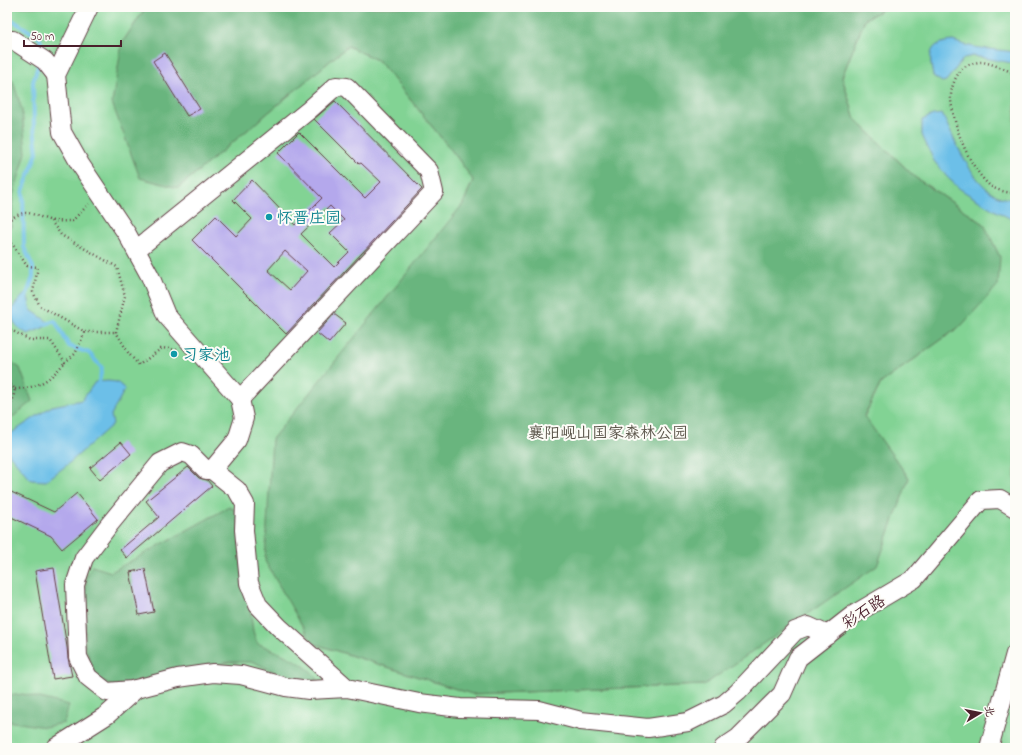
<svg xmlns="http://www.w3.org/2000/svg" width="1022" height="755" font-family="'Indie Flower','LXGW WenKai TC',sans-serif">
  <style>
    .green { fill: #82d394; stroke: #667960 }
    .forest { fill: #69b57e; stroke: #5a6a54 }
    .water { fill: #6cbfe8; stroke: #5b6f8a }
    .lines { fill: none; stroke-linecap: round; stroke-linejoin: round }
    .stream { stroke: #6cbfe8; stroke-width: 4 }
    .building { fill: #b4a8ec; fill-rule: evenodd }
    .minor-casing { stroke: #633d44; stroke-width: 20 }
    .path { stroke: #633d44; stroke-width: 2.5; stroke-dasharray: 1 3; stroke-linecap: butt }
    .minor { stroke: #fff; stroke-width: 18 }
    .culture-dot { fill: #0f9aa8; stroke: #fdfcf7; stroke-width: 1.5 }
    .labels { text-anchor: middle; stroke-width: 4; stroke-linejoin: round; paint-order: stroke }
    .culture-label { font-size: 16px; fill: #0d838f; stroke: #fdfcf7; text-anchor: start }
    .park-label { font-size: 16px; fill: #5b554a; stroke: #fdfcf7 }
    .street-label { font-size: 16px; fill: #4a1f2b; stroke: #fdfcf7 }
  </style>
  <rect width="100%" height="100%" fill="#fdfcf7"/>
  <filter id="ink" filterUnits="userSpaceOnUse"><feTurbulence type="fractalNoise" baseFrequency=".025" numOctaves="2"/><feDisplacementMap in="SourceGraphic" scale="8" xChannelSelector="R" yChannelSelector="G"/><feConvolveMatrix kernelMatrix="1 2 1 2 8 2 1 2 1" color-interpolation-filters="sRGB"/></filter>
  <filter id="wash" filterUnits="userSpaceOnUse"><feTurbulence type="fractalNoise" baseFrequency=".012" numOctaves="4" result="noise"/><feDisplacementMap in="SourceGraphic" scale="16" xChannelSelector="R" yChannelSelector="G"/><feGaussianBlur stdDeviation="0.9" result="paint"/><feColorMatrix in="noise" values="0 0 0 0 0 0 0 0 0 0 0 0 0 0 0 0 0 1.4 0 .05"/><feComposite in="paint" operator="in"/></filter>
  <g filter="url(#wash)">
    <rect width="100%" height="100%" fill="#f2e9d1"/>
    <path class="green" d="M 7,7 L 146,7 L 122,43 L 178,188 L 348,46 L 379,61 L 456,156 L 473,180 L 463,204 L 312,643 L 472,694 L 704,685 L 909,478 L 864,417 L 881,383 L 962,325 L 984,224 L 916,178 L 855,119 L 842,77 L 865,19 L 887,7 L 1015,7 L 1015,748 L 7,748 Z"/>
    <g class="forest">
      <path d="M 146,7 L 887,7 L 865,19 L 842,77 L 855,119 L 916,178 L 984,224 L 1000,257 L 998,285 L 962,325 L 881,383 L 864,416 L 909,478 L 877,566 L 704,685 L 472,694 L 312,643 L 265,561 L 272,439 L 463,204 L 473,180 L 456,156 L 379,61 L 348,46 L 178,188 L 140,178 L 112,103 L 122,43 Z"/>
      <path d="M 7,79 L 13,81 L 22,110 L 26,153 L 13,196 L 11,227 L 7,231 Z"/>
      <path d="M 7,359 L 20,368 L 32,401 L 7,422 Z"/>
      <path d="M 229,507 L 237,511 L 253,631 L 257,643 C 278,653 303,660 318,679 L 311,682 L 283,676 L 254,662 L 229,662 L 143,682 L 112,686 L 96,677 L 85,646 L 86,578 L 92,566 L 111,572 Z"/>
      <path d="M 23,694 L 69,705 L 64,723 L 45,727 L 7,721 L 7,696 Z"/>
    </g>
    <g class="water">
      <path d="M 953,41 C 973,49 994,49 1015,52 L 1015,66 L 1012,63 L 973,56 L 964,58 L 946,81 L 942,82 L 933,76 C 929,55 927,43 953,41 Z"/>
      <path d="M 942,114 C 956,141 977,202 1015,199 L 1015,221 L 994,210 L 971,196 L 960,189 L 947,177 L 934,161 L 922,135 L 922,120 L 933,115 Z"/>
      <path d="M 27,292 L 31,310 L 50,323 L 43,328 L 28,334 C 18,329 7,319 14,306 C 17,301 23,296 27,292 Z"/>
      <path d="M 108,381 L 117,382 L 125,389 L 111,415 L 113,424 L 67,465 L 46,481 L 31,480 L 7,452 L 7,436 L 52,406 L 82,400 L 95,382 Z"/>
    </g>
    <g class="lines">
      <g class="stream">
        <path d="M 7,17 L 39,37 L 43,47 L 41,54"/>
        <path d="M 26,297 L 33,277 L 33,267 L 24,247 L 23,191 L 37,153 L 34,128 L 33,82 L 39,62"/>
        <path d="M 46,324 L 55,321 L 69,346 L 89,353 L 102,368 L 99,382"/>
      </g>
    </g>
    <g id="blocks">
      <g class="building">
        <path d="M 165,53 L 200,109 L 187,116 L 153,61 Z"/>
        <path d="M 335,101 L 422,189 L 286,334 L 192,240 L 216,216 L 236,236 L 252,219 L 233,200 L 252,180 L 295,225 L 322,198 L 278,153 L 299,132 L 365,198 L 381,182 L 361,163 L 359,164 L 314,119 ZM 330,206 L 344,220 L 330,233 L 349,252 L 334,267 L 301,234 ZM 285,251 L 307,271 L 290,290 L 268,270 Z"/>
        <path d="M 334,314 L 346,323 L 329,343 L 317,333 Z"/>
        <path d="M 121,442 L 131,454 L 100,480 L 90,468 Z"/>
        <path d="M 188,467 L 199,478 L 207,480 L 212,486 L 127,558 L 120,550 L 159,517 L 146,501 Z"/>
        <path d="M 7,490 L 54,512 L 77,493 L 98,519 L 62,549 L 51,536 L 7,515 Z"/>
        <path d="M 54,568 L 67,647 L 68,658 L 72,676 L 53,679 L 35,571 Z"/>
        <path d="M 145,569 L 154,612 L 139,615 L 130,572 Z"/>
      </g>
    </g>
  </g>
  <g filter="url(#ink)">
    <use href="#blocks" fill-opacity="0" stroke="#633d44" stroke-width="1"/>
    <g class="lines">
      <defs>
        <g id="minor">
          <path d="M 89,7 L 56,75 L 62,132 L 80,164 L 127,234 L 150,276 L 166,315 L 240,399 L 434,192 L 429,171 L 347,87 L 336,86 L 309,110 L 136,250"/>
          <path d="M 7,40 L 13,40 L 45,61 L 56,75"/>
          <path d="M 240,399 L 244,418 L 237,440 L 212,470 L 206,470 L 191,455 L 182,452 L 160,463 L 109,525 L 84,558 L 75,585 L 78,657 L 88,677 L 107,692 L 132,690 L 178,678 L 213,673 L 241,675 L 286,687 L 309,690 L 347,688 L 419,703 L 460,708 L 539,710 L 581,721 L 648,728 L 688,722 L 724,704 L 738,692 L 795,631 L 808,626 L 828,635"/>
          <path d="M 212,470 L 237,490 L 245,504 L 244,530 L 249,583 L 258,605 L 279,627 L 347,688"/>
          <path d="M 55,748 L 107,715 L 136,689"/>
          <path d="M 723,748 L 738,738 L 782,694 L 798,658 L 853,615 L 914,579 L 981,500 L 1000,499 L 1015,508"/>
          <path d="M 989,748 L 1015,654"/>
        </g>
      </defs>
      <use href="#minor" class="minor-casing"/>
      <g class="path">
        <path d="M 1015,74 C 1008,70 988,62 981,62 C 977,62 969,64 966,66 C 956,72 950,89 951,100 C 954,128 969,166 989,185 C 995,190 1008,193 1015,193"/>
        <path d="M 7,221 C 27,208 28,213 49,220 C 56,222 64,221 72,221 L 89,204"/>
        <path d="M 51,221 L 61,235 L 117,267 L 125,296 L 116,332 L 129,354 L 139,365 L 162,348 L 177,350"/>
        <path d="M 7,236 L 27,266 L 38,267 L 33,292 L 40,306 L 85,332 L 116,332"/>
        <path d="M 7,328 L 30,340 L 50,340 L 65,362 L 75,354 L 85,332"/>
        <path d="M 7,375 L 9,383 L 7,384"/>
        <path d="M 15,389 C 39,388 50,380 65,362"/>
        <path d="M 7,409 L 12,404 L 15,389 L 9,383"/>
      </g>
      <use href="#minor" class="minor"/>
    </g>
  </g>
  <g class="culture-dot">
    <circle cx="269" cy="217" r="4"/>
    <circle cx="174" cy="354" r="4"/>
  </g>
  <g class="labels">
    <g class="culture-label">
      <text x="277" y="223">怀晋庄园</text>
      <text x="182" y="360">习家池</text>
    </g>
    <g class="park-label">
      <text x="608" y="438">襄阳岘山国家森林公园</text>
    </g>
    <g class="street-label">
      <text transform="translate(863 611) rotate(-33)" y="6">彩石路</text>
    </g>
  </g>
  <rect width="1022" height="755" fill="none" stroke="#fdfcf7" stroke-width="24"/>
  <g transform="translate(980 713) rotate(80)" stroke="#fdfcf7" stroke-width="3" paint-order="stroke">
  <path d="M0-3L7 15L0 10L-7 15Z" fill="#4a1f2b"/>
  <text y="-6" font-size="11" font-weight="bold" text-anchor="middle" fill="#4a1f2b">北</text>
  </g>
  <path d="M24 40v6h97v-6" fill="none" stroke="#4a1f2b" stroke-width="2"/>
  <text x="30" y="40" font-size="12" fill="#4a1f2b" stroke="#fdfcf7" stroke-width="3" paint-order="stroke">50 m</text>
</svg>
